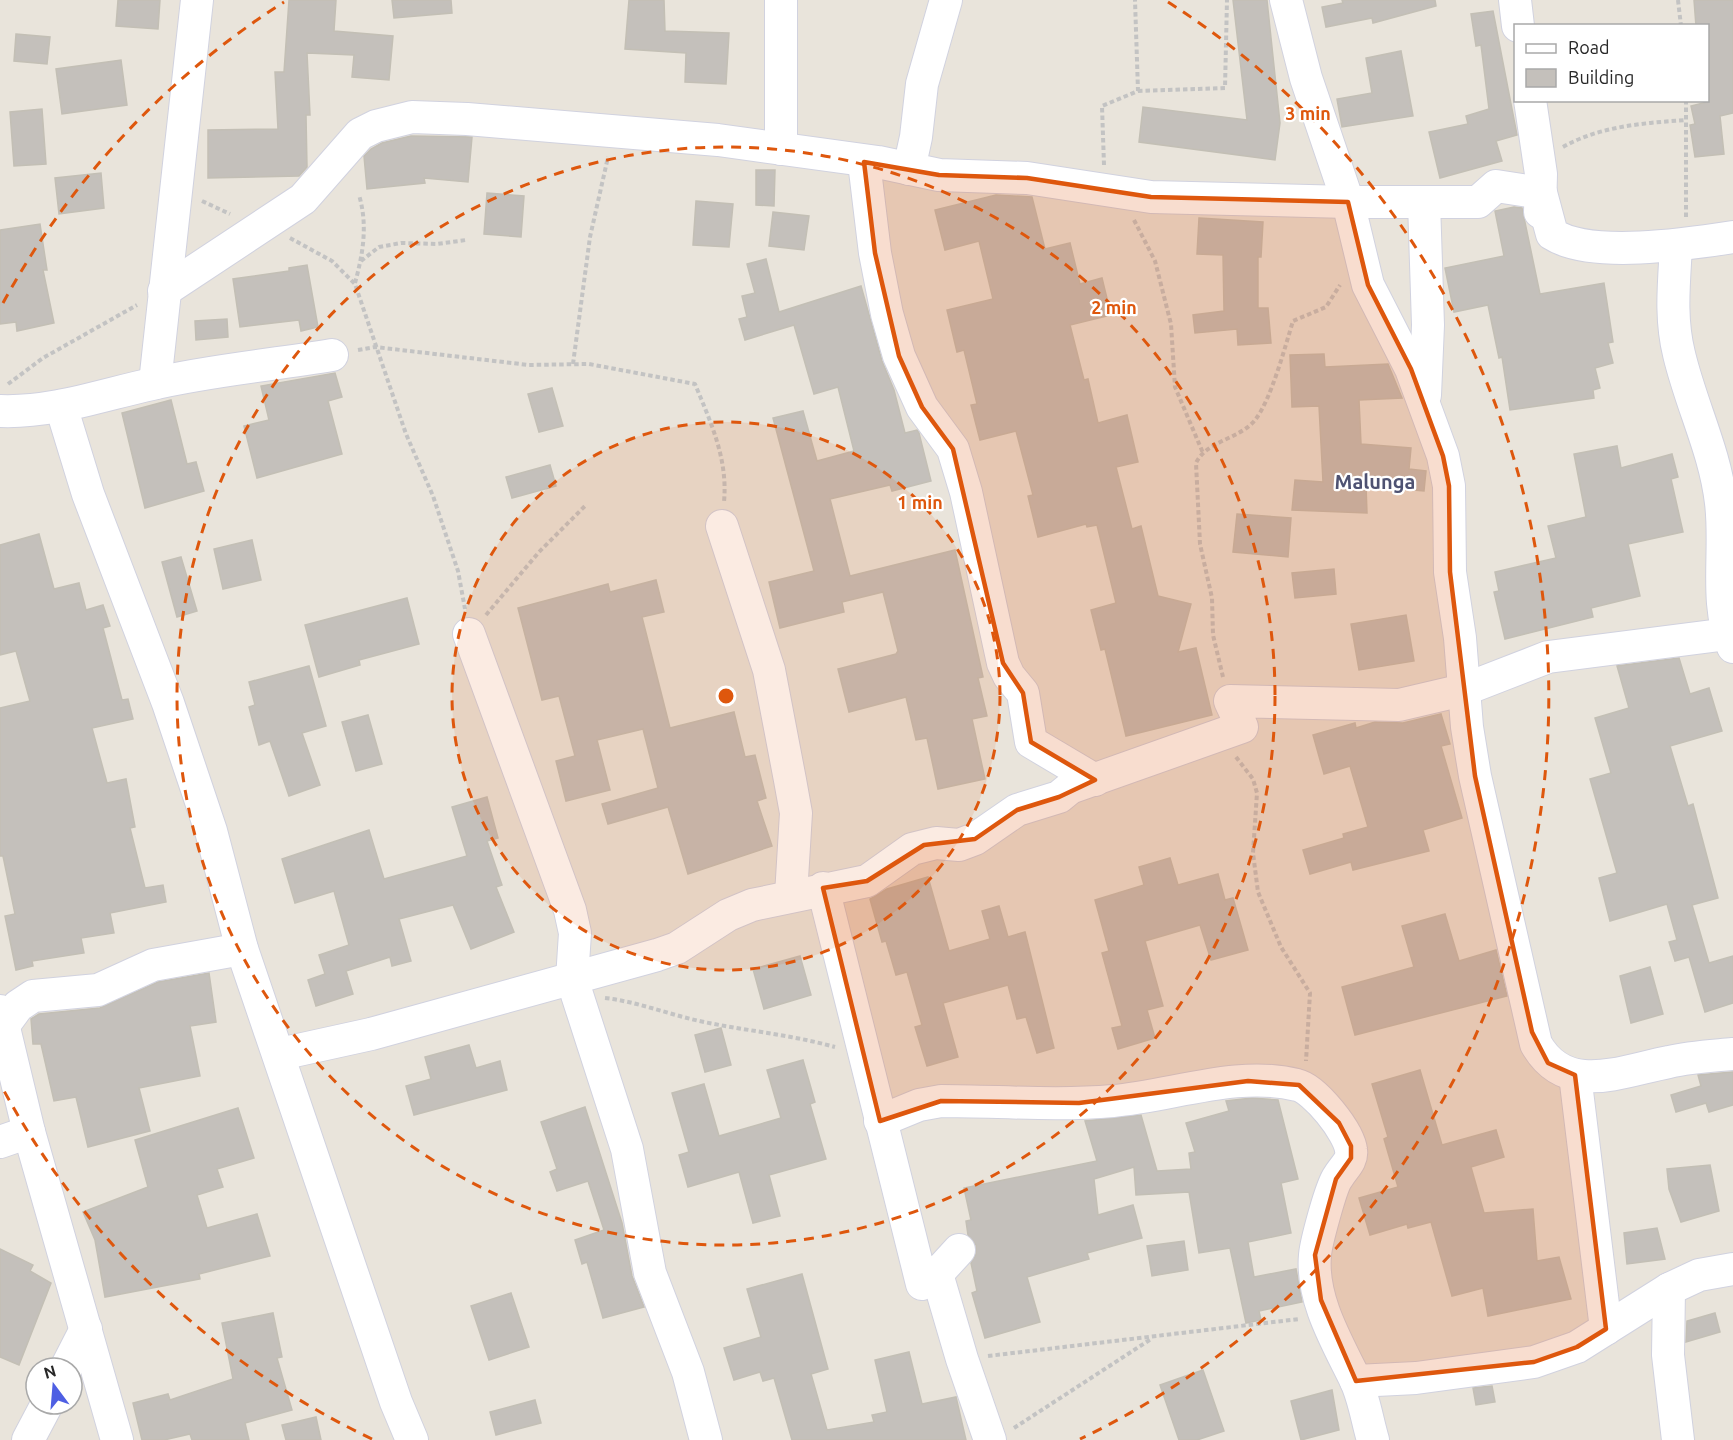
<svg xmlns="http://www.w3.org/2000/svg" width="1733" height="1440" font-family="Ubuntu,sans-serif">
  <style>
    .building { fill: #c4c0bb; stroke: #c3bfb5; stroke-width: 1.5 }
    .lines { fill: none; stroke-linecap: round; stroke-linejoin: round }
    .minor-casing { stroke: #d1d2df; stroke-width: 34 }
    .path { stroke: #c3c3c3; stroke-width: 4; stroke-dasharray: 4.5 3; stroke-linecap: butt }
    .minor { stroke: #fff; stroke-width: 32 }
    .marked { fill: #de570d; fill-opacity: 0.2; stroke: #de570d; stroke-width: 4.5; stroke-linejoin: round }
    .ring { fill: none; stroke: #de570d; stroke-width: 3; stroke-dasharray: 10 8 }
    .labels { text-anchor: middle; stroke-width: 4.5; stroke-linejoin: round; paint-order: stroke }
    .quarter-label { font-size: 20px; font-weight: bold; fill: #4e5272; stroke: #fff }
    .centre { fill: #de570d; stroke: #fff; stroke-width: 3 }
    .ring-label { font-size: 18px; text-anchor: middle; font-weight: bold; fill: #de570d; stroke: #fff; stroke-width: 4.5; stroke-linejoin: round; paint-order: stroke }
  </style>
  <rect width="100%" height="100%" fill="#e9e4db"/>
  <g class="building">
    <path d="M 118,0 L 160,0 L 158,29 L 116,26 Z"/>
    <path d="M 289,0 L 336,0 L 334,31 L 393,36 L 389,80 L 352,77 L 354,55 L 307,53 L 310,115 L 306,115 L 307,167 L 299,176 L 208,178 L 208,130 L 278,129 L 275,72 L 284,72 Z"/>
    <path d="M 392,0 L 451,0 L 452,13 L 394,18 Z"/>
    <path d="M 629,0 L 664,0 L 665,31 L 729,33 L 726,84 L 685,82 L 686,53 L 625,49 Z"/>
    <path d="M 1233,0 L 1267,0 L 1280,123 L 1275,160 L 1139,142 L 1143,107 L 1247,120 Z"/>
    <path d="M 1342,0 L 1435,0 L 1436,6 L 1373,23 L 1372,18 L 1326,27 L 1322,7 L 1343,3 Z"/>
    <path d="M 1694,0 L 1733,0 L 1733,113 L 1720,116 L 1724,154 L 1695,157 L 1690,125 L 1695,124 L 1691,106 L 1707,102 L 1707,26 L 1696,26 Z"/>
    <path d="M 1493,11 L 1517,135 L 1496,141 L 1502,161 L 1440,178 L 1429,132 L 1468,124 L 1466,116 L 1489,109 L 1481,45 L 1476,46 L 1471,14 Z"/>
    <path d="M 16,34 L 50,37 L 47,64 L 14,61 Z"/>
    <path d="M 1401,51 L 1413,116 L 1342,127 L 1337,99 L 1372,93 L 1366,58 Z"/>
    <path d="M 121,60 L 127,105 L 62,114 L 56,69 Z"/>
    <path d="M 42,109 L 46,164 L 14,166 L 10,112 Z"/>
    <path d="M 411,136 L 472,137 L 468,182 L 424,178 L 425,183 L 367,189 L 364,156 L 371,149 L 382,143 Z"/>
    <path d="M 756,170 L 775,170 L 774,206 L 756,205 Z"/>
    <path d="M 101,173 L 104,208 L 59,214 L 55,178 Z"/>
    <path d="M 487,193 L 524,196 L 521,237 L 484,234 Z"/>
    <path d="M 996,195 L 1032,197 L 1045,249 L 1070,243 L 1080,284 L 1102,278 L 1111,315 L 1070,325 L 1084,380 L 1088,379 L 1098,423 L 1127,415 L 1138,462 L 1116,467 L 1132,529 L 1141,526 L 1158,596 L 1191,604 L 1178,652 L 1196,648 L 1212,715 L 1126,736 L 1105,649 L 1101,650 L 1091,610 L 1116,603 L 1097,525 L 1087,527 L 1086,524 L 1038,537 L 1028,496 L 1033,495 L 1016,431 L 980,440 L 971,405 L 977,404 L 964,350 L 957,352 L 947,310 L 993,299 L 979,241 L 945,250 L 935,210 Z"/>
    <path d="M 696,201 L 733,204 L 729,247 L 693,245 Z"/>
    <path d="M 1514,207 L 1522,208 L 1540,294 L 1604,283 L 1613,342 L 1608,343 L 1613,363 L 1595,368 L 1600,388 L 1593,390 L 1594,398 L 1510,410 L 1502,357 L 1499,358 L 1488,305 L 1454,312 L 1445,268 L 1504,256 L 1495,211 Z"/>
    <path d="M 773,212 L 809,216 L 804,250 L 769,246 Z"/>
    <path d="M 1199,218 L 1263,222 L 1261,257 L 1258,257 L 1258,308 L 1268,308 L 1271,343 L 1238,345 L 1237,329 L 1195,333 L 1193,315 L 1224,311 L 1223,255 L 1197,254 Z"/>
    <path d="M 40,224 L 47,270 L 43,270 L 54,323 L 17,331 L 16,322 L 0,324 L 0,230 Z"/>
    <path d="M 766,259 L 779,312 L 861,286 L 882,361 L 894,390 L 905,433 L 917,430 L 919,433 L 931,481 L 892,491 L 890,485 L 830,499 L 850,576 L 955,550 L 983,677 L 978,678 L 987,716 L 972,719 L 985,779 L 938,789 L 927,738 L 916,740 L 906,697 L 849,712 L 838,669 L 896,654 L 898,651 L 883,592 L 842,602 L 844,612 L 780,628 L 769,582 L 814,571 L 773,418 L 803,411 L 817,461 L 854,451 L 838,387 L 814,394 L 794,325 L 745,340 L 739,319 L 747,317 L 742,296 L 755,293 L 747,264 Z"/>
    <path d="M 307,265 L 318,327 L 301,331 L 299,320 L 240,327 L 233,279 L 289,271 L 289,268 Z"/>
    <path d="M 227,319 L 228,337 L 196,340 L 195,321 Z"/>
    <path d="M 1324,354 L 1325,367 L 1388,364 L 1402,398 L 1359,400 L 1361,444 L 1411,448 L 1409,469 L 1426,471 L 1424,491 L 1366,486 L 1367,513 L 1292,510 L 1295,480 L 1323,482 L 1319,406 L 1292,407 L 1290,355 Z"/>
    <path d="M 335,373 L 342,397 L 328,401 L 342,454 L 257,478 L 244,426 L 269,420 L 261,386 Z"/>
    <path d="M 552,388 L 563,426 L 539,432 L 528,394 Z"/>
    <path d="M 171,400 L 187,464 L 196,462 L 204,491 L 145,508 L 122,413 Z"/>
    <path d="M 1617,446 L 1621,468 L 1672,454 L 1678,477 L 1671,479 L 1683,532 L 1628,544 L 1640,596 L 1591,608 L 1593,617 L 1505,639 L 1494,592 L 1499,591 L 1495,572 L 1556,558 L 1548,526 L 1586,517 L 1574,454 Z"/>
    <path d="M 550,465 L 556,486 L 512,498 L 506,477 Z"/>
    <path d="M 1237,514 L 1291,518 L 1288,557 L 1233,552 Z"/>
    <path d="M 39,534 L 54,589 L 79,583 L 86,610 L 103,605 L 110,626 L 103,628 L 122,700 L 128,699 L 133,719 L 92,728 L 107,783 L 126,779 L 135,827 L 130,828 L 145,888 L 163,885 L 166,902 L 110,913 L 114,933 L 81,938 L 84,953 L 32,961 L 33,966 L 16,970 L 5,916 L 15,914 L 3,856 L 0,856 L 0,708 L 30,701 L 16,651 L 0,655 L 0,545 Z"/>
    <path d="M 252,540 L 261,580 L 223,589 L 214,549 Z"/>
    <path d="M 181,557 L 197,611 L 177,617 L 162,562 Z"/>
    <path d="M 1334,569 L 1336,594 L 1295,598 L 1292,573 Z"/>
    <path d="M 656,580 L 664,612 L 642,617 L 670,728 L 734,712 L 745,757 L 755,755 L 766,798 L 757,801 L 772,846 L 688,874 L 668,807 L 608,824 L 602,804 L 658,788 L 643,729 L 597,740 L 610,790 L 566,801 L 556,761 L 575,756 L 559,696 L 542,700 L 518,608 L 608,584 L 610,592 Z"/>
    <path d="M 407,598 L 419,644 L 359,660 L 360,665 L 319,677 L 305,625 Z"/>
    <path d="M 1406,615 L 1414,661 L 1359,670 L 1351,624 Z"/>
    <path d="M 1679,658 L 1690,694 L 1709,688 L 1722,731 L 1670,746 L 1688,806 L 1693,804 L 1718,898 L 1692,905 L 1709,963 L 1733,956 L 1733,1003 L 1705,1012 L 1689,957 L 1675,961 L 1669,942 L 1677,940 L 1667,904 L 1610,921 L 1599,878 L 1617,873 L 1590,779 L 1611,773 L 1595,718 L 1629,708 L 1617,666 Z"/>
    <path d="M 309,666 L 326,726 L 302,733 L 320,785 L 289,796 L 270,741 L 259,745 L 249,707 L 255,705 L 249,682 Z"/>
    <path d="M 1441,714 L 1450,744 L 1441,746 L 1462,818 L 1423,830 L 1429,851 L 1353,870 L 1351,862 L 1310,874 L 1303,850 L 1344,838 L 1343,834 L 1368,827 L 1350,766 L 1324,774 L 1313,735 L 1355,723 L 1356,728 L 1375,722 L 1403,723 Z"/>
    <path d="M 368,715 L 382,764 L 356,771 L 342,722 Z"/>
    <path d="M 487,797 L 498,838 L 487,841 L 502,885 L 496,887 L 514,932 L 471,949 L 453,905 L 399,919 L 411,961 L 392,966 L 390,957 L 346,971 L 353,994 L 316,1006 L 308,980 L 325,974 L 319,955 L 349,945 L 334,891 L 295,903 L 282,859 L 369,830 L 384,879 L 467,856 L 452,807 Z"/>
    <path d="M 1170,858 L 1178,885 L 1218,874 L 1225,900 L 1233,898 L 1248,950 L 1211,960 L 1200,925 L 1145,941 L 1163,1006 L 1147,1010 L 1155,1038 L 1118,1049 L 1112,1028 L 1122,1026 L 1102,953 L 1109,951 L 1095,900 L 1144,885 L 1139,867 Z"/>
    <path d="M 928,877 L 949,951 L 990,939 L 982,911 L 999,906 L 1008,937 L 1025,932 L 1054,1048 L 1037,1053 L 1026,1017 L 1017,1019 L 1008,985 L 943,1003 L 958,1057 L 927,1066 L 915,1027 L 922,1025 L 907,972 L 896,975 L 886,941 L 882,942 L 870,899 L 887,889 Z"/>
    <path d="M 1445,914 L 1459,961 L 1496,950 L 1507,996 L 1355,1035 L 1342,987 L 1414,967 L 1402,926 Z"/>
    <path d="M 800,956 L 811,995 L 764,1009 L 753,969 Z"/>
    <path d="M 1650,967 L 1663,1014 L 1631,1023 L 1620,976 Z"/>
    <path d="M 209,973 L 216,1022 L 190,1026 L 200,1076 L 139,1088 L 150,1131 L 88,1147 L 76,1097 L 54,1101 L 41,1044 L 33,1044 L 31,1019 L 39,1014 L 100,1008 L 158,982 Z"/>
    <path d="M 721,1028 L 731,1065 L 705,1072 L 695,1035 Z"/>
    <path d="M 469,1045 L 476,1068 L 500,1061 L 507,1090 L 414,1115 L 406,1086 L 431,1079 L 425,1057 Z"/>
    <path d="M 803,1060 L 815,1102 L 810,1104 L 826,1159 L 769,1175 L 780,1216 L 753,1223 L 739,1172 L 688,1187 L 679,1155 L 689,1152 L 672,1093 L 704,1084 L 719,1136 L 781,1118 L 767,1070 Z"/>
    <path d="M 1420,1070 L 1442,1145 L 1496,1130 L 1504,1157 L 1471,1167 L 1484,1213 L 1533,1209 L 1537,1261 L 1559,1257 L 1571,1299 L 1488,1316 L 1483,1288 L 1452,1296 L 1431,1222 L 1408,1228 L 1407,1224 L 1370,1235 L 1359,1198 L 1398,1187 L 1384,1139 L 1388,1137 L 1372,1084 Z"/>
    <path d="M 1733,1072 L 1733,1105 L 1709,1112 L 1706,1103 L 1676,1112 L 1671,1095 L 1701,1086 L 1698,1075 Z"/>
    <path d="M 1252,1098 L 1278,1100 L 1298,1179 L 1281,1183 L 1291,1233 L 1248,1242 L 1254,1277 L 1296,1269 L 1302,1302 L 1259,1311 L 1261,1320 L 1246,1323 L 1230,1248 L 1199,1253 L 1189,1192 L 1136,1195 L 1134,1167 L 1094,1179 L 1098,1215 L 1133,1205 L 1142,1238 L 1087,1253 L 1089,1259 L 1027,1277 L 1040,1322 L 985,1338 L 972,1293 L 977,1291 L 971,1263 L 976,1254 L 976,1245 L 968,1235 L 966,1221 L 971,1220 L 964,1188 L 1097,1161 L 1085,1121 L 1141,1115 L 1157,1171 L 1191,1169 L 1189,1153 L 1195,1152 L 1186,1123 L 1229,1111 L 1226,1101 Z"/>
    <path d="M 585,1107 L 622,1223 L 632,1276 L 644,1307 L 603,1318 L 587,1262 L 582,1264 L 575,1240 L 604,1230 L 588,1181 L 557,1191 L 550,1172 L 557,1169 L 541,1122 Z"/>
    <path d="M 238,1108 L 254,1158 L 217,1169 L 223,1187 L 197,1195 L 207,1228 L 257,1214 L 270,1256 L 199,1274 L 200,1279 L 105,1297 L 95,1240 L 83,1212 L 148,1187 L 135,1140 Z"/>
    <path d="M 1710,1165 L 1719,1211 L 1681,1222 L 1669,1189 L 1667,1169 Z"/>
    <path d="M 1657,1228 L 1665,1259 L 1627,1264 L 1624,1233 Z"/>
    <path d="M 1184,1241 L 1188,1270 L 1152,1276 L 1147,1246 Z"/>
    <path d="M 0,1249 L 33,1265 L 30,1271 L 51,1283 L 19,1365 L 0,1357 Z"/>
    <path d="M 802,1274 L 828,1369 L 811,1374 L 827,1430 L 874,1422 L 872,1415 L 887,1412 L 875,1360 L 909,1352 L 922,1404 L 956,1397 L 966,1440 L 792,1440 L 774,1378 L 763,1381 L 760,1372 L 734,1380 L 724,1348 L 761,1337 L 747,1289 Z"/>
    <path d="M 511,1293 L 529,1347 L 489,1360 L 471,1306 Z"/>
    <path d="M 273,1313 L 282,1357 L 277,1358 L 292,1410 L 245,1423 L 249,1440 L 192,1440 L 190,1434 L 164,1440 L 142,1440 L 133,1403 L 168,1394 L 170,1400 L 233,1379 L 222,1323 Z"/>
    <path d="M 1715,1313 L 1720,1332 L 1686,1342 L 1687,1321 Z"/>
    <path d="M 1203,1370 L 1224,1431 L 1197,1440 L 1179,1440 L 1160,1385 Z"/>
    <path d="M 1492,1386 L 1495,1402 L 1476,1405 L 1473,1388 Z"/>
    <path d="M 1332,1390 L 1339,1430 L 1301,1440 L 1291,1401 Z"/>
    <path d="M 535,1400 L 541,1423 L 496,1435 L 490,1412 Z"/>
    <path d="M 316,1417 L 321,1440 L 286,1440 L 282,1425 Z"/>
  </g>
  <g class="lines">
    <defs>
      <g id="minor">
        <path d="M 781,0 L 781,149"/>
        <path d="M 1286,0 L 1306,78 L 1348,202 L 1368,285 L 1411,369 L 1443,456 L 1449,486 L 1450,572 L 1460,638 L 1467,727 L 1475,776 L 1536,1044 C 1566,1097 1621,1071 1669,1062 C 1690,1057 1712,1056 1733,1054"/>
        <path d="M 1515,0 L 1518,26"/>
        <path d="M 1530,100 L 1541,174 L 1540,212"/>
        <path d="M 864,162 L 875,253 L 887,314 L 899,356 L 922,407 L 953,449 L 966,492 L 1003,663 L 1009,676 L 1023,693 L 1031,742 L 1095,780"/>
        <path d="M 909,169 L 916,137 L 922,84 L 946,0"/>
        <path d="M 1424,202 L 1428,325 L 1425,395"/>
        <path d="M 1676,246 C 1674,283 1670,318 1679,354 C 1691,405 1715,451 1721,503 C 1727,551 1714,602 1733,647"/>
        <path d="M 164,291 L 303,199 L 360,134 L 376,126 L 412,117 L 467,119 L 718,140 L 878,162 L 939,175 L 1027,178 L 1151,197 L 1348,202 L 1478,202 L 1496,186 L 1541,193 L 1552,234 C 1590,259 1688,244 1733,237"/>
        <path d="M 155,383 L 197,0"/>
        <path d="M 61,406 L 88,494 L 168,703 L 211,831 L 242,949 L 396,1402 L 412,1440"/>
        <path d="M 0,411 C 52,413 102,395 152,384 C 211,370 273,365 332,355"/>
        <path d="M 722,526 L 769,670 L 790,780 L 796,813 L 791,895"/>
        <path d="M 469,634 L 570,910 L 575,933 L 572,979 L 627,1149 L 650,1273 L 688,1372 L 706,1440"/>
        <path d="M 823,888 L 922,1284 L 937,1274 L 959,1250"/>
        <path d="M 0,1011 L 29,1132 L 117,1440"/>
        <path d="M 4,1025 L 18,1006 L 33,996 L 98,990 L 153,965 L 242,949"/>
        <path d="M 280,1054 L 371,1034 L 657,955 L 677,948 L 728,915 L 752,905 L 867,881 L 912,849 L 936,843 L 959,845 L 975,839 L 1017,810 L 1059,797 L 1070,788 L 1242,727 L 1230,701 L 1399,705 L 1463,690 L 1548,657 L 1728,634"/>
        <path d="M 1575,1075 L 1606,1329"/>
        <path d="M 880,1121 L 919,1105 L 941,1101 C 998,1101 1056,1106 1113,1101 C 1172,1096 1238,1070 1297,1085 C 1315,1089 1349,1132 1351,1150 C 1353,1161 1343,1168 1338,1177 C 1331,1186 1316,1243 1315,1255 C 1311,1299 1337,1342 1355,1379 C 1364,1397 1367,1420 1373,1440"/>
        <path d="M 0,1142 L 29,1132"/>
        <path d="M 937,1274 L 962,1359 L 990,1440"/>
        <path d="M 1669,1289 L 1668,1355 L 1678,1440"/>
        <path d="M 66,1368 L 86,1329"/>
        <path d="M 1356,1381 L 1416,1378 L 1534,1362 L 1577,1347 L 1669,1289 L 1699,1275 L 1733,1269"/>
        <path d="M 28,1440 L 47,1404"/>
      </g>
    </defs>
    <use href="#minor" class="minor-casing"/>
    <g class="path">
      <path d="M 1678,0 L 1681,26"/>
      <path d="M 1138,91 L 1225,88 L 1227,0"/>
      <path d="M 1563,147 C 1600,126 1644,123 1686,120"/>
      <path d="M 1104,165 L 1102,106 L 1138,91 L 1135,0"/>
      <path d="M 202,201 L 230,214"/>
      <path d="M 1686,217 L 1686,100"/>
      <path d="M 1134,220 L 1155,261 L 1171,324 L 1175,387 L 1203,453"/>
      <path d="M 290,238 L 332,261 L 355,284 L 406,434 L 433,496 L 458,571 L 465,609"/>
      <path d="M 361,261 L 379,247 L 401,243 L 437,244 L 466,240"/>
      <path d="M 355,283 C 363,254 368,225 359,195"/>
      <path d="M 358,350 L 375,347 L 529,365 L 589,364 L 695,384 C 711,423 728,459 724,502"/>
      <path d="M 573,364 L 590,237 L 608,157"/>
      <path d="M 8,384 L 43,358 L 137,305"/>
      <path d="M 486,615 L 539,552 L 585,506"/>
      <path d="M 1223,677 L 1213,635 L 1212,598 L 1200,544 L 1196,463 C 1206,441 1240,439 1255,420 C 1271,400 1285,347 1293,321 L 1326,307 L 1340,285"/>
      <path d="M 1236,757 L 1253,779 L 1257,793 L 1253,853 L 1258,892 L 1281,947 L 1310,993 L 1306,1061"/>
      <path d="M 605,998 C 639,1002 670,1015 704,1022 C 748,1031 792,1035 835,1047"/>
      <path d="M 988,1356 L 1299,1319"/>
      <path d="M 1014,1428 L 1151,1339"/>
    </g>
    <use href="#minor" class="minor"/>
  </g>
  <path class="marked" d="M 864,162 L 939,175 L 1027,178 L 1151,197 L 1348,202 L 1368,285 L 1411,369 L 1443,456 L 1449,486 L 1450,572 L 1475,776 L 1532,1032 L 1548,1063 L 1575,1075 L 1606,1329 L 1577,1347 L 1534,1362 L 1356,1381 L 1321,1300 L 1315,1255 L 1336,1179 L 1351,1158 L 1351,1146 L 1339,1123 L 1299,1085 L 1248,1081 L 1079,1103 L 941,1101 L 880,1121 L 823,888 L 867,881 L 924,845 L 975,839 L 1017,810 L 1059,797 L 1095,780 L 1031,742 L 1023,693 L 1003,663 L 953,449 L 922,407 L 899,356 L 875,253 Z"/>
  <circle cx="726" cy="696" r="274" fill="#de570d" fill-opacity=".12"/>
  <g class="ring">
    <circle cx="726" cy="696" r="274"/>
    <circle cx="726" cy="696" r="549"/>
    <path d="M372 1439A823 823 0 0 1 3 1089M3 303A823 823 0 0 1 284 2M1168 2A823 823 0 0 1 1080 1439"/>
  </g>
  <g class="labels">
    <g class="quarter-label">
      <text x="1375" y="489">Malunga</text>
    </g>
  </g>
  <circle cx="726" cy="696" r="9" class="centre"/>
  <g class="ring-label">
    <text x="1308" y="120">3 min</text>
    <text x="1114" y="314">2 min</text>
    <text x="920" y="509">1 min</text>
  </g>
  <rect x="1514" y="24" width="195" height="78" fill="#ffffff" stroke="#a9a9a9" stroke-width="1.5"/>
  <rect x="1526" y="44" width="30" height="9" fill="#ffffff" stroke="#a9a9a9" stroke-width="1.5"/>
  <text x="1568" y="54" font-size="18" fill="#282828">Road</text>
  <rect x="1526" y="69" width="30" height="18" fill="#c4c0bb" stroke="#a9a9a9" stroke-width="1.5"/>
  <text x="1568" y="84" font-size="18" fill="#282828">Building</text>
  <g transform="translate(54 1386) rotate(344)"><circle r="28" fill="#ffffff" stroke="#a9a9a9" stroke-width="1.5"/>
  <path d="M0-4.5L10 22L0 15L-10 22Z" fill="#4e5fe3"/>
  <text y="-9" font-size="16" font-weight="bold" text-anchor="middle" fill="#282828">N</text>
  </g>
</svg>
